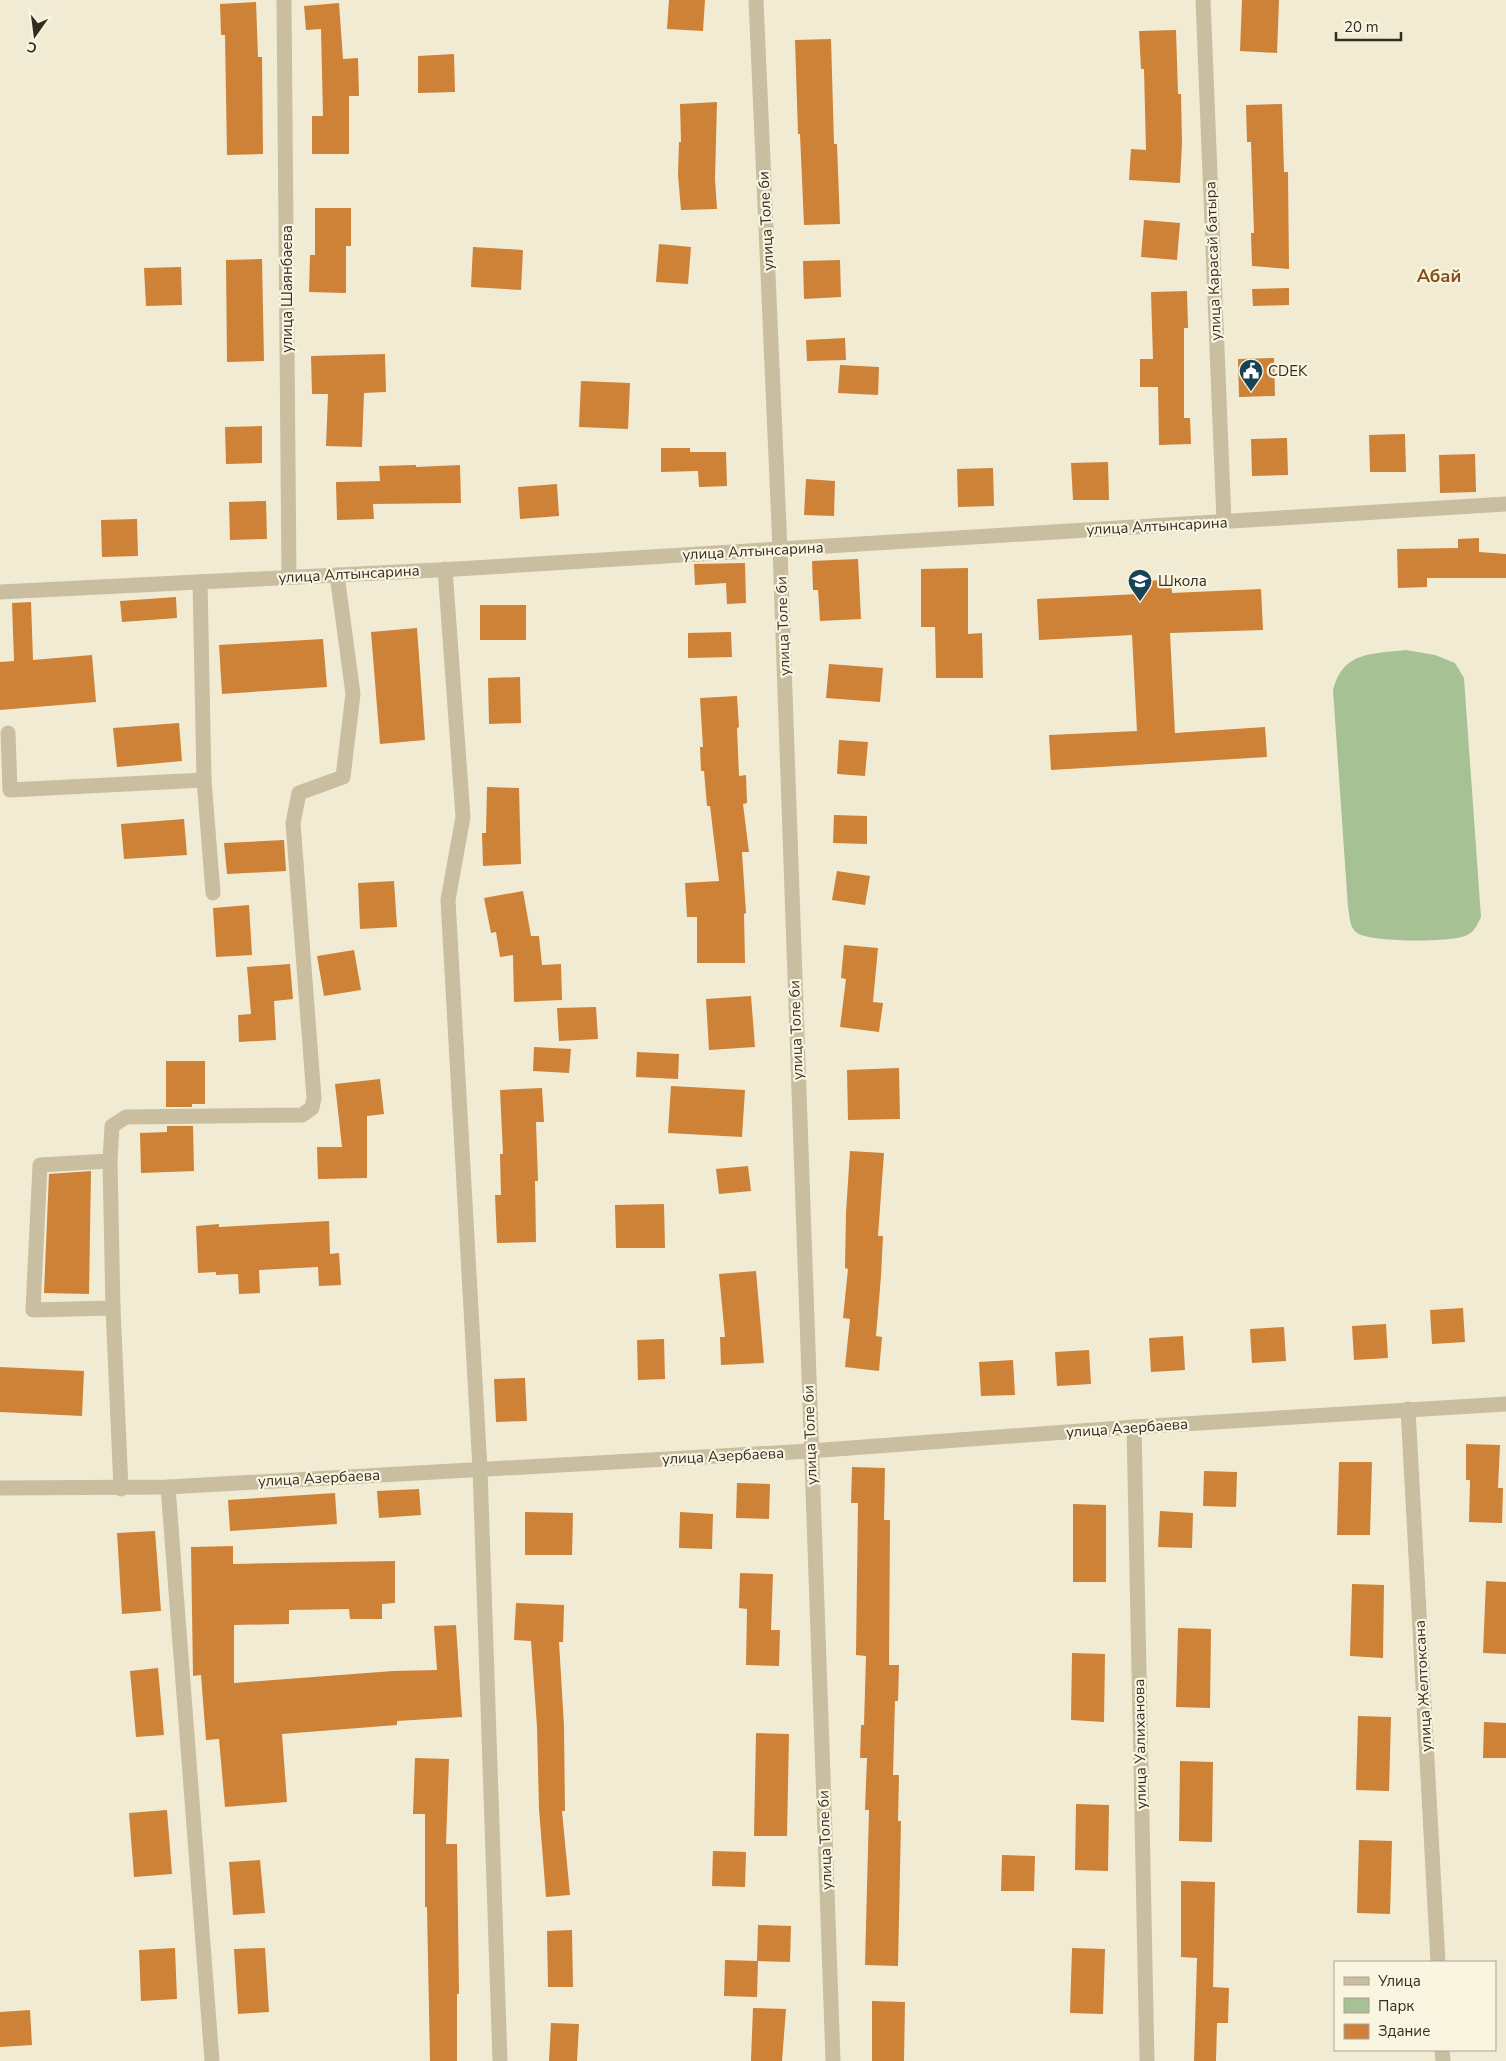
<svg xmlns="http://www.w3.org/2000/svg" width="1506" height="2061" font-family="'Nunito Sans',sans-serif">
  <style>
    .green { fill: #a6c194 }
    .building { fill: #cd8237 }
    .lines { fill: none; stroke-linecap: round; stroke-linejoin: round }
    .minor { stroke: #cabea0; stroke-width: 15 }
    .labels { text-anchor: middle; stroke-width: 4.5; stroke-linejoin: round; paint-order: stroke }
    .street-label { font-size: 15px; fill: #332d24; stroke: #faf5e0 }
    .poi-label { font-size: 15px; fill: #332d24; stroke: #faf5e0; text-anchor: start }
    .quarter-label { font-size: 18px; font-weight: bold; fill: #864f19; stroke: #faf5e0 }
  </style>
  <rect width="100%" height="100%" fill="#f2ebd4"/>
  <path class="green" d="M 1406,650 L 1435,655 L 1455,663 L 1464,678 L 1481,917 C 1477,925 1475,931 1467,935 C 1452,943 1374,942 1359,934 C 1349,929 1350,917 1348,907 L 1333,690 C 1343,651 1372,654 1406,650 Z"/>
  <g class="building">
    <path d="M 669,0 L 705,0 L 703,31 L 667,29 Z"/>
    <path d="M 1242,0 L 1279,0 L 1277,53 L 1240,51 Z"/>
    <path d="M 256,2 L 258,57 L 262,57 L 263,154 L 227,155 L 225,35 L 221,35 L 220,4 Z"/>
    <path d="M 339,3 L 343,59 L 358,58 L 359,96 L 349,96 L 349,154 L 312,154 L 312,116 L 323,116 L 321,29 L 306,30 L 304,6 Z"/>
    <path d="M 1176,30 L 1178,94 L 1181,94 L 1182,143 L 1180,183 L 1129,180 L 1131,149 L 1146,150 L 1144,69 L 1141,69 L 1139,31 Z"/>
    <path d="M 831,39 L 834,144 L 837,144 L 840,224 L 804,225 L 800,134 L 798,134 L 795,40 Z"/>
    <path d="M 454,54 L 455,92 L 418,93 L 418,56 Z"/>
    <path d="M 717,102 L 715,179 L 717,209 L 681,210 L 678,175 L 679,142 L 681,142 L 680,104 Z"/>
    <path d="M 1282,104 L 1284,172 L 1288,172 L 1289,269 L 1252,266 L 1251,233 L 1254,233 L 1251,142 L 1247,142 L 1246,105 Z"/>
    <path d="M 315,208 L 351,208 L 351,246 L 346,246 L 346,293 L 309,292 L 310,255 L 315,255 Z"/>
    <path d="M 1144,220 L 1180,223 L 1177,260 L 1141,257 Z"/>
    <path d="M 659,244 L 691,247 L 688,284 L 656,282 Z"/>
    <path d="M 473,247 L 523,250 L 521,290 L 471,287 Z"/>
    <path d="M 262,259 L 264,361 L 227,362 L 226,260 Z"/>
    <path d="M 840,260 L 841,297 L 804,299 L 803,261 Z"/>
    <path d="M 181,267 L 182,305 L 146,306 L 144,268 Z"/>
    <path d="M 1289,288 L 1289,305 L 1253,306 L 1252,289 Z"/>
    <path d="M 1187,291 L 1188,328 L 1184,328 L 1184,418 L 1190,418 L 1191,444 L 1159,445 L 1158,387 L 1140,387 L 1140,359 L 1153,359 L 1151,292 Z"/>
    <path d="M 845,338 L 846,360 L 807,361 L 806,340 Z"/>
    <path d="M 385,354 L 386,392 L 364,393 L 362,447 L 326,446 L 328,394 L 312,394 L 311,356 Z"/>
    <path d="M 1274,358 L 1275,396 L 1239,397 L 1238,359 Z"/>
    <path d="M 840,365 L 879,367 L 878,395 L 838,393 Z"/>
    <path d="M 581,381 L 630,383 L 628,429 L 579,427 Z"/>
    <path d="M 262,426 L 262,463 L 226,464 L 225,427 Z"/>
    <path d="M 1405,434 L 1406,472 L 1370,472 L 1369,435 Z"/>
    <path d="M 1287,438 L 1288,475 L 1252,476 L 1251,439 Z"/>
    <path d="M 661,448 L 690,448 L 690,452 L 726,452 L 727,486 L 699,487 L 698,471 L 661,472 Z"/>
    <path d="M 1475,454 L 1476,492 L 1440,493 L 1439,455 Z"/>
    <path d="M 1108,462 L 1109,500 L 1073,500 L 1071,463 Z"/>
    <path d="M 416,465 L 416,467 L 460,465 L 461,503 L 373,504 L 374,519 L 337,520 L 336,482 L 380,481 L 379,466 Z"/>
    <path d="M 993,468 L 994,506 L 958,507 L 957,469 Z"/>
    <path d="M 806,479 L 835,481 L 834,516 L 804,515 Z"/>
    <path d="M 557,484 L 559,516 L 520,519 L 518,487 Z"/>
    <path d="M 266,501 L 267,539 L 230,540 L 229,502 Z"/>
    <path d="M 137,519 L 138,556 L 102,557 L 101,520 Z"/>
    <path d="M 1479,538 L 1479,552 L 1506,554 L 1506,578 L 1427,578 L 1427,587 L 1398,588 L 1397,549 L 1458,548 L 1458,539 Z"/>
    <path d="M 858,559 L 861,619 L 820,621 L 818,590 L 813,590 L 812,561 Z"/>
    <path d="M 745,563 L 746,603 L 727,604 L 726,583 L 695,585 L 694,564 Z"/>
    <path d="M 968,568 L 968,634 L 982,633 L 983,678 L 936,678 L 935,627 L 921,627 L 921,569 Z"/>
    <path d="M 1171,580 L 1172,593 L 1261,589 L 1263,630 L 1170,633 L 1175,733 L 1265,727 L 1267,757 L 1051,770 L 1049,735 L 1137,731 L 1132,635 L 1039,640 L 1037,599 L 1139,594 L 1138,581 Z"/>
    <path d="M 176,597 L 177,618 L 122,622 L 120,601 Z"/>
    <path d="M 31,602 L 33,660 L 92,655 L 96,702 L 0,710 L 0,662 L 14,661 L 12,603 Z"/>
    <rect x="480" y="605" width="46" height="35"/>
    <path d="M 417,628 L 425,740 L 380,744 L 371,632 Z"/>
    <path d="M 731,632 L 732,657 L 688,658 L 688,633 Z"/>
    <path d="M 323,639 L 327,687 L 222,694 L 219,645 Z"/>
    <path d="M 829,664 L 883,668 L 880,702 L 826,698 Z"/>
    <path d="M 520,677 L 521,723 L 489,724 L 488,678 Z"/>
    <path d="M 737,696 L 739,727 L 737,728 L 739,776 L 746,775 L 747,803 L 743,804 L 749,852 L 742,852 L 746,913 L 744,914 L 745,963 L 697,963 L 697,917 L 687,917 L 685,883 L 719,881 L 710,806 L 707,806 L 704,771 L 701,771 L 700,747 L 703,747 L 700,698 Z"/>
    <path d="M 179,723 L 182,761 L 117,767 L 113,728 Z"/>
    <path d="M 839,740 L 868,742 L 865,776 L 837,774 Z"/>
    <path d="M 487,787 L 519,788 L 521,864 L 483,866 L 482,833 L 486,833 Z"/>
    <path d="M 834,815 L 867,816 L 867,844 L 833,843 Z"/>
    <path d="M 184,819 L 187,855 L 124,859 L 121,824 Z"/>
    <path d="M 284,840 L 286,871 L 227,874 L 224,843 Z"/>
    <path d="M 837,871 L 870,876 L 865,905 L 832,900 Z"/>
    <path d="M 394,881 L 397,927 L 360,929 L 358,883 Z"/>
    <path d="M 523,891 L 531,936 L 539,936 L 542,965 L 561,964 L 562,1000 L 514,1002 L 513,955 L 500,957 L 496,932 L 491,933 L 484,898 Z"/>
    <path d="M 249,905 L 252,955 L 216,957 L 213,908 Z"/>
    <path d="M 844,945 L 878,948 L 873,1002 L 883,1003 L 879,1032 L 840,1027 L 846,979 L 841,978 Z"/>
    <path d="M 354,950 L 361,990 L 324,996 L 317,956 Z"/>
    <path d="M 290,964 L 293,999 L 274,1001 L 276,1040 L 239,1042 L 238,1015 L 251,1014 L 247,967 Z"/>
    <path d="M 751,996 L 755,1047 L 709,1050 L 706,999 Z"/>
    <path d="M 596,1007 L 598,1039 L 559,1041 L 557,1008 Z"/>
    <path d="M 534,1047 L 571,1049 L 569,1073 L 533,1071 Z"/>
    <path d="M 637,1052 L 679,1054 L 678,1079 L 636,1077 Z"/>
    <path d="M 166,1061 L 205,1061 L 205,1104 L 192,1104 L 192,1107 L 166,1107 Z"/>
    <path d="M 899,1068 L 900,1119 L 848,1120 L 847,1070 Z"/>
    <path d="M 380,1079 L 384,1114 L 367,1116 L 367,1178 L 318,1179 L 317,1147 L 342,1147 L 335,1084 Z"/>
    <path d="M 671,1086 L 745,1090 L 742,1137 L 668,1133 Z"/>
    <path d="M 542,1088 L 544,1122 L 536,1122 L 538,1181 L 535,1181 L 536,1242 L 497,1243 L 495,1195 L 501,1195 L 500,1154 L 503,1154 L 500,1090 Z"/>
    <path d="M 167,1126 L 193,1126 L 194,1171 L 141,1173 L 140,1133 L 167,1132 Z"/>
    <path d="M 850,1151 L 884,1153 L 878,1236 L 883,1236 L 881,1276 L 876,1336 L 882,1337 L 879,1371 L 845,1367 L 850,1319 L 843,1318 L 848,1269 L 845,1268 L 846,1213 Z"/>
    <path d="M 748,1166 L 751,1191 L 719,1194 L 716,1169 Z"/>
    <path d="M 91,1171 L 89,1294 L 44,1293 L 49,1174 Z"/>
    <path d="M 664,1204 L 665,1248 L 616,1248 L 615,1205 Z"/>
    <path d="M 329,1221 L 330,1254 L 339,1253 L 341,1285 L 319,1286 L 318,1267 L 259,1270 L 260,1293 L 239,1294 L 238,1274 L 216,1275 L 216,1272 L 198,1273 L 196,1226 L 219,1224 L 219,1227 Z"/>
    <path d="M 756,1271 L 764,1363 L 721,1365 L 720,1337 L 725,1337 L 719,1274 Z"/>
    <path d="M 1463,1308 L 1465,1342 L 1432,1344 L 1430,1310 Z"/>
    <path d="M 1386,1324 L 1388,1358 L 1354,1360 L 1352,1326 Z"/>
    <path d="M 1284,1327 L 1286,1361 L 1252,1363 L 1250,1329 Z"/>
    <path d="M 1183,1336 L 1185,1370 L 1151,1372 L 1149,1338 Z"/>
    <path d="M 664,1339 L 665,1379 L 638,1380 L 637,1340 Z"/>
    <path d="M 1089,1350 L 1091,1384 L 1057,1386 L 1055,1352 Z"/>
    <path d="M 1013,1360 L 1015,1395 L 981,1396 L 979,1362 Z"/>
    <path d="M 0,1367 L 84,1371 L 82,1416 L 0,1412 Z"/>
    <path d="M 525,1378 L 527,1421 L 496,1422 L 494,1379 Z"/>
    <path d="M 1466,1444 L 1500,1445 L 1498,1488 L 1503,1488 L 1502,1523 L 1469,1522 L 1470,1480 L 1466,1480 Z"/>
    <path d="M 1339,1462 L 1372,1462 L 1370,1535 L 1337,1535 Z"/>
    <path d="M 852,1467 L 885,1468 L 884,1520 L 890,1520 L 889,1665 L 899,1665 L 898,1701 L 895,1701 L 893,1775 L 899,1775 L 898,1821 L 901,1821 L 898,1966 L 865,1965 L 869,1810 L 865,1810 L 867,1758 L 860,1758 L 861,1725 L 864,1725 L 866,1656 L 856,1655 L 858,1503 L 851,1503 Z"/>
    <path d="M 1204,1471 L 1237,1472 L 1236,1507 L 1203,1506 Z"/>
    <path d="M 737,1483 L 770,1484 L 769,1519 L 736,1518 Z"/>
    <path d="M 419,1489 L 421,1515 L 379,1518 L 377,1491 Z"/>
    <path d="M 335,1493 L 337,1524 L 230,1531 L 228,1500 Z"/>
    <path d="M 1073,1504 L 1106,1505 L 1106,1582 L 1073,1582 Z"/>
    <path d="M 1160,1511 L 1193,1513 L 1192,1548 L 1158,1547 Z"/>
    <path d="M 525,1512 L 573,1513 L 572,1555 L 525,1555 Z"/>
    <path d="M 680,1512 L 713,1514 L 712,1549 L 679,1548 Z"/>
    <path d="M 155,1531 L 161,1611 L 122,1614 L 117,1533 Z"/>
    <path d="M 233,1546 L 233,1564 L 395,1561 L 395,1603 L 382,1604 L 382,1619 L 350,1619 L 349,1609 L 289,1610 L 289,1624 L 234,1625 L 234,1683 L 393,1671 L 437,1670 L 434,1626 L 456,1625 L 462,1717 L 397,1721 L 397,1725 L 282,1734 L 287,1802 L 225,1807 L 219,1739 L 206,1740 L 201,1675 L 193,1676 L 191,1547 Z"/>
    <path d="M 740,1573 L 773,1574 L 771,1630 L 780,1630 L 779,1666 L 746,1665 L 747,1609 L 739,1608 Z"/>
    <path d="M 1486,1581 L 1506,1582 L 1506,1654 L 1483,1653 Z"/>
    <path d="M 1352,1584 L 1384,1585 L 1383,1658 L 1350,1656 Z"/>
    <path d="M 516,1603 L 564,1605 L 563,1642 L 559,1642 L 564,1726 L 565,1811 L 562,1811 L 570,1895 L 546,1897 L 539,1809 L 537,1727 L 531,1641 L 514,1640 Z"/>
    <path d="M 1178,1628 L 1211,1629 L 1210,1708 L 1176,1707 Z"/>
    <path d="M 1072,1653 L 1105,1654 L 1104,1722 L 1071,1720 Z"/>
    <path d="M 158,1668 L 164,1735 L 136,1737 L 130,1671 Z"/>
    <path d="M 1358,1716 L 1391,1717 L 1389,1791 L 1356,1790 Z"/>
    <path d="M 1484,1722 L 1506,1723 L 1506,1758 L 1483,1758 Z"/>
    <path d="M 756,1733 L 789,1734 L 787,1836 L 754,1836 Z"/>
    <path d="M 415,1758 L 449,1759 L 446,1844 L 457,1844 L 459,1994 L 457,1994 L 457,2061 L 430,2061 L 427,1907 L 425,1907 L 425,1814 L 413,1814 Z"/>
    <path d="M 1180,1761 L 1213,1762 L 1212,1842 L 1179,1841 Z"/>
    <path d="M 1076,1804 L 1109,1805 L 1108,1871 L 1075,1870 Z"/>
    <path d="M 167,1810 L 172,1874 L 134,1877 L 129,1813 Z"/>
    <path d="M 1359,1840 L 1392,1841 L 1390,1914 L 1357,1913 Z"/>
    <path d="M 713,1851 L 746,1852 L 745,1887 L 712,1886 Z"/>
    <path d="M 1002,1855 L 1035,1856 L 1034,1891 L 1001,1891 Z"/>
    <path d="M 260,1860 L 265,1913 L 233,1915 L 229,1862 Z"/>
    <path d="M 1181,1881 L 1215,1882 L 1213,1987 L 1229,1988 L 1228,2023 L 1217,2023 L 1216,2061 L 1194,2061 L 1197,1958 L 1181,1957 Z"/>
    <path d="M 758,1925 L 791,1926 L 790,1962 L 757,1961 Z"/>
    <path d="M 572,1930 L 573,1987 L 548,1987 L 547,1931 Z"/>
    <path d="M 175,1948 L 177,1999 L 141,2001 L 139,1950 Z"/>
    <path d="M 265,1948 L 269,2012 L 238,2014 L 234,1949 Z"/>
    <path d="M 1072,1948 L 1105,1949 L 1103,2014 L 1070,2013 Z"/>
    <path d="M 725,1960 L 758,1961 L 757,1997 L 724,1996 Z"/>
    <path d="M 872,2001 L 905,2002 L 904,2061 L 872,2061 Z"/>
    <path d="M 753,2008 L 786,2009 L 782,2061 L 751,2061 Z"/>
    <path d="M 30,2010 L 32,2045 L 0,2047 L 0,2012 Z"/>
    <path d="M 551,2023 L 579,2024 L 577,2061 L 549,2061 Z"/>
  </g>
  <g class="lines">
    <g class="minor">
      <path d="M 284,0 L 289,577"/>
      <path d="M 756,0 L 780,549 L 833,2061"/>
      <path d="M 1203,0 L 1224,522"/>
      <path d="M 445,569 L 463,817 L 448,900 L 480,1469 L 500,2061"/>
      <path d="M 200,582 L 204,780"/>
      <path d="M 0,592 L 457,569 L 1506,504"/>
      <path d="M 8,733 L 10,790 L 204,780 L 213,893"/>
      <path d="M 110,1161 L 40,1165 L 33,1310 L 113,1308 L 110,1161 L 112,1126 L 126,1117 L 302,1115 L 312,1108 L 314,1098 L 293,823 L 299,793 L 343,777 L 353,694 L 337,575"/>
      <path d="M 113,1308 L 121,1489"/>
      <path d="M 1408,1409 L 1438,1962"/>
      <path d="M 1134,1427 L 1147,2061"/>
      <path d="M 168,1487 L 212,2061"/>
      <path d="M 0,1488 L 168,1487 L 810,1451 L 1134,1427 L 1506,1404"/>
      <path d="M 1442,2050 L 1443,2061"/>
    </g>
  </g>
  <defs>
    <symbol id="civic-pin" viewBox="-11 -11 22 30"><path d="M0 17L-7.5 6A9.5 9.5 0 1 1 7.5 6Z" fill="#184256" stroke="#faf5e0"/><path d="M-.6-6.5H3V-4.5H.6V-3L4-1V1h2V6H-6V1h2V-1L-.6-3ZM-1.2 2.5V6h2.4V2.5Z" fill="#fff"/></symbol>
    <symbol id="school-pin" viewBox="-11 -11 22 30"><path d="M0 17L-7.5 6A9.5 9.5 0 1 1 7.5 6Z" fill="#184256" stroke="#faf5e0"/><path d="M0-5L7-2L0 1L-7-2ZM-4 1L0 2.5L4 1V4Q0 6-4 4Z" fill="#fff"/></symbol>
  </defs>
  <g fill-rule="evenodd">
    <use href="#civic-pin" x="1237" y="357" width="28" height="38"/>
    <use href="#school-pin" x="1126" y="567" width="28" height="38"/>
  </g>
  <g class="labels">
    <g class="street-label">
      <text transform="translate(766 221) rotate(-93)" y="5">улица Толе би</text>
      <text transform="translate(1213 261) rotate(-92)" y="5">улица Карасай батыра</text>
      <text transform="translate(287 289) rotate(-90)" y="5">улица Шаянбаева</text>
      <text transform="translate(1157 526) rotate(-3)" y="5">улица Алтынсарина</text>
      <text transform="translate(753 551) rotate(-3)" y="5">улица Алтынсарина</text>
      <text transform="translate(349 574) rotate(-3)" y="5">улица Алтынсарина</text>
      <text transform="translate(783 626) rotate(-92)" y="5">улица Толе би</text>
      <text transform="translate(796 1030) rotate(-92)" y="5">улица Толе би</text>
      <text transform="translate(1127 1428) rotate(-4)" y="5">улица Азербаева</text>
      <text transform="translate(810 1435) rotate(-92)" y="5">улица Толе би</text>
      <text transform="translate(723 1456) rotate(-3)" y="5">улица Азербаева</text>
      <text transform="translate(319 1478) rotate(-3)" y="5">улица Азербаева</text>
      <text transform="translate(1423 1686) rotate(-93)" y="5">улица Желтоксана</text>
      <text transform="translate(1140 1744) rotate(-91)" y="5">улица Уалиханова</text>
      <text transform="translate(825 1840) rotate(-92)" y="5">улица Толе би</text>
    </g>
    <g class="poi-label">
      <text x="1268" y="376">CDEK</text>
      <text x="1158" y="586">Школа</text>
    </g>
    <g class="quarter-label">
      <text x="1439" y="282">Абай</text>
    </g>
  </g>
  <rect x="1334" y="1961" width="162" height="90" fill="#faf5e0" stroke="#aaa595"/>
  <rect x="1344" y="1977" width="25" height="8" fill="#cabea0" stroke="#aaa595"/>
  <text x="1378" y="1986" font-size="15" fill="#332d24">Улица</text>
  <rect x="1344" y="1998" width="25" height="15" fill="#a6c194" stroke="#aaa595"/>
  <text x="1378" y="2011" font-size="15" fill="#332d24">Парк</text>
  <rect x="1344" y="2024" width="25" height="15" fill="#cd8237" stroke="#aaa595"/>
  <text x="1378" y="2036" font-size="15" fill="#332d24">Здание</text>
  <g transform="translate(35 35) rotate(194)" stroke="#faf5e0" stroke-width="4" paint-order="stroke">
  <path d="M0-4L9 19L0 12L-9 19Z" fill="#332d24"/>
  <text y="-8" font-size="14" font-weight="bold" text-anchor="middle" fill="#332d24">С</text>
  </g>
  <path d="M1336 32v8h65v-8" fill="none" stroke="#332d24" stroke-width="2.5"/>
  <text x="1344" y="32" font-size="15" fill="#332d24" stroke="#faf5e0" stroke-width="4" paint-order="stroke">20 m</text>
</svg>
